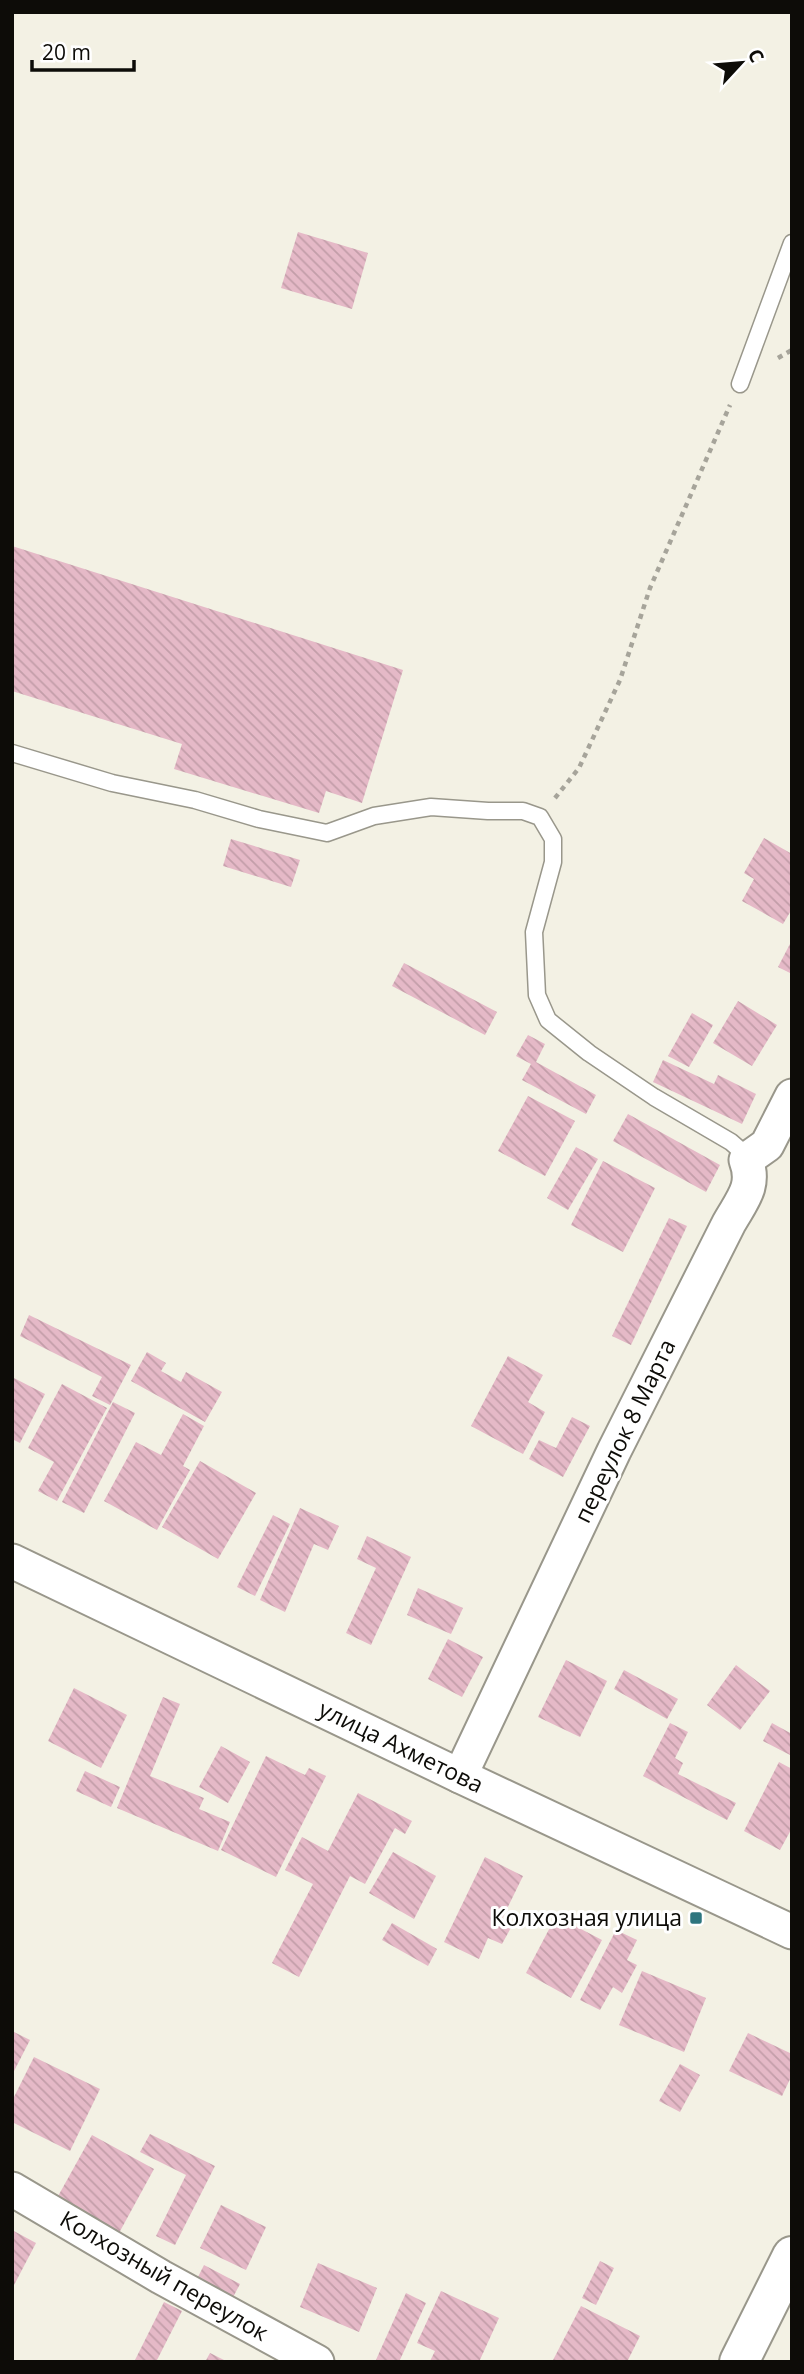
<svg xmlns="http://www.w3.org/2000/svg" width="804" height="2374" font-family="'Open Sans',sans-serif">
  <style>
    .building { fill: url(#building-back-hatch) }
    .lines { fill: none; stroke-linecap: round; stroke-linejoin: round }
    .service-casing { stroke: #99978b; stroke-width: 19 }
    .minor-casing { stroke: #99978b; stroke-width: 37 }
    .tertiary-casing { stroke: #99978b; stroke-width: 42 }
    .path { stroke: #a6a49a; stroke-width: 4.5; stroke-dasharray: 5 5; stroke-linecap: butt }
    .service { stroke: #fff; stroke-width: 16 }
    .minor { stroke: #fff; stroke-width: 33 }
    .tertiary { stroke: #fff; stroke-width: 38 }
    .poi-dot { fill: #2d757e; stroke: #fff; stroke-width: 2.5 }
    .labels { text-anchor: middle; stroke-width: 6; stroke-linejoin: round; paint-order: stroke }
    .street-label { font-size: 23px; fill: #0d0c08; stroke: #fff }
    .poi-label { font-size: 23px; fill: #0d0c08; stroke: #fff; text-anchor: end }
  </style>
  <defs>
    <pattern id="building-back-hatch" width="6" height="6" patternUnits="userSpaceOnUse" patternTransform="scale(1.75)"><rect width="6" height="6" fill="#e5b9c7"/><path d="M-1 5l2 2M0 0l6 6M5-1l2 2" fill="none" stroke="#c39ea9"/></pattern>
  </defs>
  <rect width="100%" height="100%" fill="#f3f1e4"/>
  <g class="building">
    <path d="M 298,232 L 368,253 L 352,309 L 281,288 Z"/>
    <path d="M 12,546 L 403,670 L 362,803 L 326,791 L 319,813 L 174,769 L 182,744 L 12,691 Z"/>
    <path d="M 764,838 L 792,854 L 792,909 L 783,924 L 742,901 L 754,879 L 744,873 Z"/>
    <path d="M 231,839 L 300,860 L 291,887 L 223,866 Z"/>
    <path d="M 792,940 L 792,974 L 778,967 Z"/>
    <path d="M 404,963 L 497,1012 L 485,1035 L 392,986 Z"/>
    <path d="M 738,1001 L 777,1025 L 752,1066 L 713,1043 Z"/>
    <path d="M 692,1013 L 713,1025 L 689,1067 L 668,1056 Z"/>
    <path d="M 528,1035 L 545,1044 L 536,1062 L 596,1095 L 586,1114 L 522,1080 L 531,1064 L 516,1056 Z"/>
    <path d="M 663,1060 L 714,1084 L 718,1075 L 756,1094 L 742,1124 L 653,1082 Z"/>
    <path d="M 528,1096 L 575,1121 L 545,1176 L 498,1151 Z"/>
    <path d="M 628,1114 L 720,1165 L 706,1192 L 613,1141 Z"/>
    <path d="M 576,1147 L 598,1159 L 568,1210 L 547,1198 Z"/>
    <path d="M 603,1161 L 655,1188 L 623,1252 L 571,1225 Z"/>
    <path d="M 669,1218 L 687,1226 L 631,1345 L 612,1336 Z"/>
    <path d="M 29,1315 L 131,1365 L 110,1405 L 92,1396 L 102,1377 L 20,1336 Z"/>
    <path d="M 147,1352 L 166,1363 L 161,1371 L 181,1382 L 186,1372 L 222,1392 L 205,1422 L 131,1381 Z"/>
    <path d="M 508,1356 L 543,1375 L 528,1402 L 545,1412 L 523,1454 L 471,1426 Z"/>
    <path d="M 12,1377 L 45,1394 L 20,1443 L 12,1439 Z"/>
    <path d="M 62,1384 L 107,1408 L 57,1501 L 38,1491 L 54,1462 L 28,1448 Z"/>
    <path d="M 113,1402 L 135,1413 L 84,1513 L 62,1502 Z"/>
    <path d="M 183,1414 L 204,1426 L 183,1466 L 190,1470 L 157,1530 L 104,1501 L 136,1442 L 161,1455 Z"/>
    <path d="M 572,1417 L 590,1426 L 563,1477 L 529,1459 L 539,1440 L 556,1448 Z"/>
    <path d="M 200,1461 L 256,1493 L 218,1559 L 162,1527 Z"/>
    <path d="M 300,1508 L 339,1526 L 328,1550 L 314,1544 L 285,1612 L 260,1600 Z"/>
    <path d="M 273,1515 L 290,1524 L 255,1596 L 237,1587 Z"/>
    <path d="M 367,1536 L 411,1557 L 371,1645 L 346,1633 L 376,1568 L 357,1559 Z"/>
    <path d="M 418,1588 L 463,1608 L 451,1634 L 407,1615 Z"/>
    <path d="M 448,1639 L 483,1657 L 462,1697 L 428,1679 Z"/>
    <path d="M 566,1660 L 607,1681 L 580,1737 L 538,1717 Z"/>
    <path d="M 736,1665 L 770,1691 L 740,1730 L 707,1705 Z"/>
    <path d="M 624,1670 L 678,1699 L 667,1719 L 614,1689 Z"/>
    <path d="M 74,1688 L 127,1715 L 101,1768 L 48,1741 Z"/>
    <path d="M 163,1697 L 180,1704 L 150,1776 L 204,1798 L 199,1809 L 230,1822 L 218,1851 L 117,1808 Z"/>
    <path d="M 670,1723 L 688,1732 L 675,1758 L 683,1763 L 678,1774 L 736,1803 L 727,1820 L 643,1776 Z"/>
    <path d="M 772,1723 L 792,1734 L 792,1756 L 763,1741 Z"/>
    <path d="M 221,1746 L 250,1762 L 228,1803 L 199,1787 Z"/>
    <path d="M 266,1756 L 305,1775 L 309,1768 L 326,1776 L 276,1877 L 221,1850 Z"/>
    <path d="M 779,1762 L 792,1769 L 792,1828 L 780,1850 L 744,1831 Z"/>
    <path d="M 85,1771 L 120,1787 L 111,1807 L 76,1791 Z"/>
    <path d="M 358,1793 L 412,1821 L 405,1834 L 395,1828 L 365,1884 L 350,1876 L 299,1977 L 272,1963 L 313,1884 L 285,1870 L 302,1837 L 328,1851 Z"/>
    <path d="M 393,1852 L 436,1876 L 414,1919 L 369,1893 Z"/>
    <path d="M 485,1857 L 523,1876 L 502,1919 L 513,1924 L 502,1944 L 488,1938 L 479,1959 L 444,1942 Z"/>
    <path d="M 556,1916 L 602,1940 L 571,1998 L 526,1973 Z"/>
    <path d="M 392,1923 L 437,1949 L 428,1966 L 382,1940 Z"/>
    <path d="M 616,1930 L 637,1940 L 627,1960 L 637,1965 L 622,1993 L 613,1987 L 600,2010 L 580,2000 Z"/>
    <path d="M 642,1971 L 706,1998 L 684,2052 L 619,2025 Z"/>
    <path d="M 12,2031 L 30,2040 L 12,2075 Z"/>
    <path d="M 748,2033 L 792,2054 L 792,2075 L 782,2096 L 729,2071 Z"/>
    <path d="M 34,2057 L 100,2089 L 70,2151 L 12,2122 L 12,2101 Z"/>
    <path d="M 680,2064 L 700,2075 L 680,2112 L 659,2101 Z"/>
    <path d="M 150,2134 L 215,2166 L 175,2245 L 156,2236 L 186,2175 L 140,2152 Z"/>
    <path d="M 92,2135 L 154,2169 L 119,2233 L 57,2198 Z"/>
    <path d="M 221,2205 L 266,2227 L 246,2270 L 200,2248 Z"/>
    <path d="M 12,2230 L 36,2243 L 12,2289 Z"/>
    <path d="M 600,2261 L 614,2268 L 596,2305 L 582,2298 Z"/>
    <path d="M 318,2263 L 377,2288 L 359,2332 L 300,2307 Z"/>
    <path d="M 204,2265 L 240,2284 L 230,2303 L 194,2285 Z"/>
    <path d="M 441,2291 L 499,2318 L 479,2362 L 433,2362 L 430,2361 L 435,2351 L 417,2343 Z"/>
    <path d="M 406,2293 L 426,2303 L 399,2362 L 375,2362 Z"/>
    <path d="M 164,2302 L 182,2311 L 156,2362 L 134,2362 Z"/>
    <path d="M 581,2306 L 640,2336 L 627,2362 L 552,2362 Z"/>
    <path d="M 210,2353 L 228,2362 L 205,2362 Z"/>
  </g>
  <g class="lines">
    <defs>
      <g id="service">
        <path d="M 740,384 L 792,243"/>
        <path d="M 12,753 L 112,783 L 195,800 L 259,819 L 327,833 L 374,816 L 431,807 L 488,811 L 523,811 L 540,817 L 553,839 L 553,862 L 534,932 L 537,995 L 548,1020 L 589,1053 L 654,1097 L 731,1142 L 739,1149 L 746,1160"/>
      </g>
      <g id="minor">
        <path d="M 12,1561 L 460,1776 L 792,1932"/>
        <path d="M 460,1776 L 614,1451 L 729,1223 C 742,1200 756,1186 746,1160 L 767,1145 L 792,1096"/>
        <path d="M 12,2189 L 161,2277 L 317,2362"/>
      </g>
      <path id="tertiary" d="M 739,2362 L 792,2256"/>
    </defs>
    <use href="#service" class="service-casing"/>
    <use href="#minor" class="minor-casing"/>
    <use href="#tertiary" class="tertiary-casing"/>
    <g class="path">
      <path d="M 778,358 L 792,350"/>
      <path d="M 555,798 L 579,768 L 620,680 L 650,588 L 730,405"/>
    </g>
    <use href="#service" class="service"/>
    <use href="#minor" class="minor"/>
    <use href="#tertiary" class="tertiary"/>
  </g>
  <rect class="poi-dot" x="689" y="1911" width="14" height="14" rx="3.5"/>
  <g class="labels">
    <g class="street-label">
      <text transform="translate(625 1431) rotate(-64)" y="8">переулок 8 Марта</text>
      <text transform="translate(401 1747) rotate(26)" y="8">улица Ахметова</text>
      <text transform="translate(164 2276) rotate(30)" y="8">Колхозный переулок</text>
    </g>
    <g class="poi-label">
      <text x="682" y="1926">Колхозная улица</text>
    </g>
  </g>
  <rect width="804" height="2374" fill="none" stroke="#0d0c08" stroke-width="28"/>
  <g transform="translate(741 63) rotate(64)" stroke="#ffffff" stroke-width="5" paint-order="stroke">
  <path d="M0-5L12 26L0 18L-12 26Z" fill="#0d0c08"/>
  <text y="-10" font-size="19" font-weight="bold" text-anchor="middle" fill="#0d0c08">С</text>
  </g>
  <path d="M32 60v10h102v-10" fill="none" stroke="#0d0c08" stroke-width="3.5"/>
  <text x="42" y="60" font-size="21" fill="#0d0c08" stroke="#ffffff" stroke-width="5" paint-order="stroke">20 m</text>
</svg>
